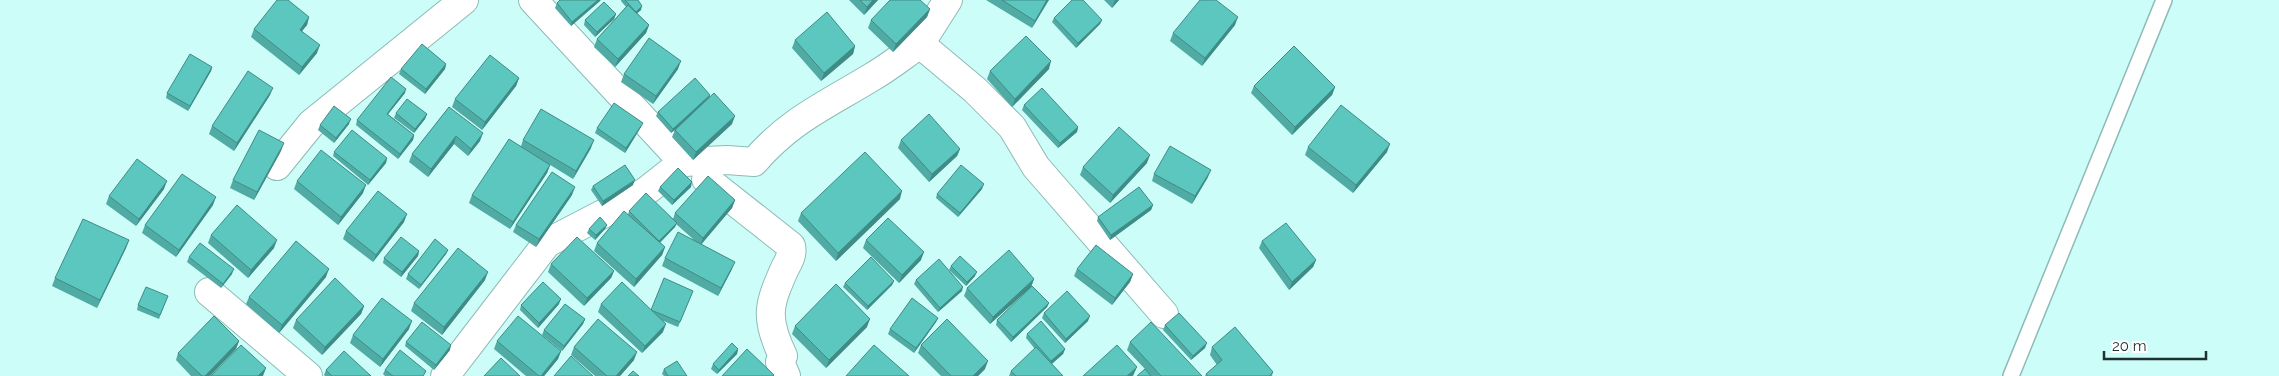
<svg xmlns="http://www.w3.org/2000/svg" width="2279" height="376" font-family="Raleway,sans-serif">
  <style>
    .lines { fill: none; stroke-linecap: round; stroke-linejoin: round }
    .lane-casing { stroke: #8dbbb6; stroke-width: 18 }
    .street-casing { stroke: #8dbbb6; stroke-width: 30 }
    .lane { stroke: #fff; stroke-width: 15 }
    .street { stroke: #fff; stroke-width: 28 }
    .wall { fill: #4faba4 }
    .shaded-wall { fill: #408b86 }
    .building { fill: #5cc7bf; stroke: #408b86 }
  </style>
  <rect width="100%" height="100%" fill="#cdfdf8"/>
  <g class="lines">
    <defs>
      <path id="lane" d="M 2011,376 L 2164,0"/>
      <g id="street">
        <path d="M 920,44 L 948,0"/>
        <path d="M 683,162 L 727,160 L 754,162 C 790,120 826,105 872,77 C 889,67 904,55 920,44 L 975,90 L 1012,127 L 1036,167 L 1164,314"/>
        <path d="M 277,166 L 311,124 L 464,0"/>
        <path d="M 706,179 L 791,246 C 793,254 789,261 785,268 C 769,304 764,317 783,356 L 780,362 L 786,376"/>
        <path d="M 209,292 L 308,376"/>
        <path d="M 445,376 L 547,243 L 645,192 L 683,162 L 533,0"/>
      </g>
    </defs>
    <use href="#lane" class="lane-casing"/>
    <use href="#street" class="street-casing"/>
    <use href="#lane" class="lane"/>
    <use href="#street" class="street"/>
  </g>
  <g class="wall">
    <path d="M 621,0 L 638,0 L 641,10 L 637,13 L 649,25 L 646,33 L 615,67 L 594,47 L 597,39 L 626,7 L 621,1 Z"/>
    <path d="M 849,0 L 878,0 L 864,15 Z"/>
    <path d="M 986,0 L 1049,0 L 1032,28 Z"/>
    <path d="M 1104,0 L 1119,0 L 1112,8 Z"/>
    <path d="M 600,1 L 571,26 L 555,8 L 557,3 Z"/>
    <path d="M 930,9 L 927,17 L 893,52 L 868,28 L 871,20 Z"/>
    <path d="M 616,14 L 614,19 L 595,37 L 584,25 L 585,20 Z"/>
    <path d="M 309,17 L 307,25 L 302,31 L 317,53 L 299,75 L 251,37 L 254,29 Z"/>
    <path d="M 1054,18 L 1102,20 L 1100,24 L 1076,48 L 1052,22 Z"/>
    <path d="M 1235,25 L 1202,66 L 1170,41 L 1173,33 Z"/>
    <path d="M 795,40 L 855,46 L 853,54 L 821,81 L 792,48 Z"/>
    <path d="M 446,64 L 445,69 L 425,94 L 399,74 L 401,69 Z"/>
    <path d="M 212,67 L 211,71 L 188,111 L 166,98 L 167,93 Z"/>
    <path d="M 678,69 L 653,104 L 621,82 L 624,74 Z"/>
    <path d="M 1049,69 L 1012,107 L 987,79 L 990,71 Z"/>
    <path d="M 519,78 L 516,86 L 482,130 L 452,107 L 455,99 Z"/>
    <path d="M 1254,86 L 1335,87 L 1332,95 L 1292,135 L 1251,93 Z"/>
    <path d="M 405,93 L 388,114 L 414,135 L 413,140 L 398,159 L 356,125 L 357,120 Z"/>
    <path d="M 270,95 L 234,151 L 209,134 L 212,126 Z"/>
    <path d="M 710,97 L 732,124 L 693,160 L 672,137 L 675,130 L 671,133 L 656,116 L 658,112 Z"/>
    <path d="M 1024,105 L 1078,127 L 1077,132 L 1058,148 L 1022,110 Z"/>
    <path d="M 449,107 L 480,141 L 468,156 L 454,144 L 428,177 L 409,162 L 412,154 Z"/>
    <path d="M 396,113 L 427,114 L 425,119 L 414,133 L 394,118 Z"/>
    <path d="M 349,124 L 334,143 L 318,130 L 320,125 Z"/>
    <path d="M 641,127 L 625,153 L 595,133 L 597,128 Z"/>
    <path d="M 523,140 L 591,148 L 573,179 L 547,163 L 550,165 L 547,173 L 510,229 L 469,203 L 472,195 L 521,146 Z"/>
    <path d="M 901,140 L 960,149 L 957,156 L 929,182 L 898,148 Z"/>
    <path d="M 1308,147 L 1387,152 L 1353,193 L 1305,155 Z"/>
    <path d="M 281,151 L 254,200 L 230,188 L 233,180 Z"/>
    <path d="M 334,152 L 387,158 L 386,163 L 368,185 L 333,156 Z"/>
    <path d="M 1147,163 L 1110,203 L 1080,175 L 1083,167 Z"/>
    <path d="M 1154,174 L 1208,177 L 1192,204 L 1152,181 Z"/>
    <path d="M 297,181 L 363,193 L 338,225 L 294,189 Z"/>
    <path d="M 633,185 L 602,206 L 591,190 L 593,186 Z"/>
    <path d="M 660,187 L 691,187 L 672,205 L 658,191 Z"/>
    <path d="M 164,189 L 136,226 L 106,204 L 109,196 Z"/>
    <path d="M 982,189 L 958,217 L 936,198 L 937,194 Z"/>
    <path d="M 572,195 L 536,247 L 513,232 L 516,225 Z"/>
    <path d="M 900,199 L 836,261 L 798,221 L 801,213 Z"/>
    <path d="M 735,200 L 732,208 L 701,244 L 732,269 L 718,296 L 662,266 L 665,258 L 693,239 L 676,224 L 675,227 L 660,243 L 665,247 L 662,255 L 634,287 L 594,251 L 597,243 L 628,215 L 629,211 L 673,219 L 675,213 Z"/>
    <path d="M 213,205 L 176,257 L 142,233 L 145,225 Z"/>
    <path d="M 1153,205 L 1151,210 L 1110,240 L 1097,221 L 1098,217 Z"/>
    <path d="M 404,222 L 373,262 L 343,239 L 346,231 Z"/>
    <path d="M 607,225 L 605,229 L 595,240 L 587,233 L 589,229 Z"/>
    <path d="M 211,235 L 274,248 L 248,278 L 208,243 Z"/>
    <path d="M 129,240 L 126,248 L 97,308 L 52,286 L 55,278 Z"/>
    <path d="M 866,240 L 921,260 L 899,283 L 863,248 Z"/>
    <path d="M 1262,241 L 1316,260 L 1313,267 L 1289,290 L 1259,248 Z"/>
    <path d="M 448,250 L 446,254 L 419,289 L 406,279 L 408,274 Z"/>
    <path d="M 419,251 L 418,256 L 401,277 L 383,263 L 384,258 Z"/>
    <path d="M 189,257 L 232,274 L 221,288 L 187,262 Z"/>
    <path d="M 551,264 L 614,271 L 611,278 L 584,306 L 548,272 Z"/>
    <path d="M 951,266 L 975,276 L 966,286 L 949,270 Z"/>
    <path d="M 1077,269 L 1133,274 L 1130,282 L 1112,305 L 1074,276 Z"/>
    <path d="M 326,277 L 279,333 L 246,304 L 249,297 Z"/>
    <path d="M 1034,279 L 1031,287 L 990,324 L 964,296 L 967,288 Z"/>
    <path d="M 485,280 L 442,335 L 411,311 L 414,303 Z"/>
    <path d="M 916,280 L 962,291 L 938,312 L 914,284 Z"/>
    <path d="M 894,281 L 892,285 L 867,310 L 843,287 L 845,283 Z"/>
    <path d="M 693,291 L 678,327 L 661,320 L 663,332 L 642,353 L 598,312 L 601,304 L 651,310 Z"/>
    <path d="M 168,296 L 159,319 L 137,310 L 138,305 Z"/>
    <path d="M 1049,303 L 1047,307 L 1011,342 L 996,325 L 997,320 Z"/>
    <path d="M 559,304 L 538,328 L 520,310 L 521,305 Z"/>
    <path d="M 364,306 L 361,314 L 322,355 L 293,328 L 296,320 Z"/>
    <path d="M 1044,313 L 1088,321 L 1065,343 L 1042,318 Z"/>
    <path d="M 938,318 L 936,322 L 914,353 L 888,334 L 890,329 Z"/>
    <path d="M 585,319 L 583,324 L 562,351 L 542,335 L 544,330 Z"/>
    <path d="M 1165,325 L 1205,348 L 1191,360 L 1163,330 Z"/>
    <path d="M 795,326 L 867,327 L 826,368 L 792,334 Z"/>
    <path d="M 409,329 L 380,367 L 350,343 L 353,335 Z"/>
    <path d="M 1027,334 L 1065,349 L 1063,354 L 1052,364 L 1063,376 L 1009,376 L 1011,371 L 1035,349 L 1026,338 Z"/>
    <path d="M 239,341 L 236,349 L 210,376 L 191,376 L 176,360 L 178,353 Z"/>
    <path d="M 497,341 L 561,351 L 558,359 L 544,376 L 526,376 L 494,349 Z"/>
    <path d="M 406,342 L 450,350 L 434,370 L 405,346 Z"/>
    <path d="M 1130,342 L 1202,376 L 1137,376 L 1145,369 L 1127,350 Z"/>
    <path d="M 921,345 L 985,369 L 978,376 L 941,376 L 918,353 Z"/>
    <path d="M 574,347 L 634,360 L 620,376 L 595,376 L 571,355 Z"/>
    <path d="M 1212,347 L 1273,372 L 1272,376 L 1205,376 L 1206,374 L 1217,365 L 1210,355 Z"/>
    <path d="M 738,349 L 737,354 L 717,374 L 711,369 L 713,364 Z"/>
    <path d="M 664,369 L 687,376 L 664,376 L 662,374 Z"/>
    <path d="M 326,370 L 371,376 L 325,376 L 324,375 Z"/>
    <path d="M 385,370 L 425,376 L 385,376 L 383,374 Z"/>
  </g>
  <g class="shaded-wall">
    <path d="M 598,0 L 601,0 L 571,26 L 572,22 Z"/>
    <path d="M 873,0 L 878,0 L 864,15 L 867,7 Z"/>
    <path d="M 1047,0 L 1049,0 L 1048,1 L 1032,28 L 1035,21 Z"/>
    <path d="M 1115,0 L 1119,0 L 1112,8 Z"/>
    <path d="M 642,6 L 641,10 L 634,16 L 636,12 Z"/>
    <path d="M 930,9 L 927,17 L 893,52 L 896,44 Z"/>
    <path d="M 616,14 L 614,19 L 595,37 L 597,32 Z"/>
    <path d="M 309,17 L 307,25 L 297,37 L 300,30 Z"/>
    <path d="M 1238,17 L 1235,25 L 1202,66 L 1205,58 Z"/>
    <path d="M 1102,20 L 1100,24 L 1076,48 L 1078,43 Z"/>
    <path d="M 649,25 L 646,33 L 615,67 L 618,59 Z"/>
    <path d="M 320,45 L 317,53 L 299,75 L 302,67 Z"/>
    <path d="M 855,46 L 853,54 L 821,81 L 824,73 Z"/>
    <path d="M 681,61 L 678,69 L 653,104 L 656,96 Z"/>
    <path d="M 1051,61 L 1049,69 L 1012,107 L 1015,99 Z"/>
    <path d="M 446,64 L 445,69 L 425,94 L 426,89 Z"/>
    <path d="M 212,67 L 211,71 L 188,111 L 190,106 Z"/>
    <path d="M 519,78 L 516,86 L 482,130 L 485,122 Z"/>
    <path d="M 1335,87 L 1332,95 L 1292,135 L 1295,127 Z"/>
    <path d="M 273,88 L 270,95 L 234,151 L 237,143 Z"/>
    <path d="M 406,89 L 405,93 L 385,118 L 387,114 Z"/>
    <path d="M 710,95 L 709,100 L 671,133 L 673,129 Z"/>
    <path d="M 427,114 L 425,119 L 414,133 L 415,129 Z"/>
    <path d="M 735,116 L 732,124 L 693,160 L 696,152 Z"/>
    <path d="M 351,119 L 349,124 L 334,143 L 336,138 Z"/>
    <path d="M 643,123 L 641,127 L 625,153 L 626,148 Z"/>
    <path d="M 1078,127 L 1077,132 L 1058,148 L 1060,143 Z"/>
    <path d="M 483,133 L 480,141 L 468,156 L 471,149 Z"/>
    <path d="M 414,135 L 413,140 L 398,159 L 400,154 Z"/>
    <path d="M 456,136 L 454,144 L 428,177 L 431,169 Z"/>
    <path d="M 594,140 L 591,148 L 573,179 L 576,171 Z"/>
    <path d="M 284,143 L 281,151 L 254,200 L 257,192 Z"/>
    <path d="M 1390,144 L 1387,152 L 1353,193 L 1356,185 Z"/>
    <path d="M 960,149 L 957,156 L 929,182 L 932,174 Z"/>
    <path d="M 1150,155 L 1147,163 L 1110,203 L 1113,195 Z"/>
    <path d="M 387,158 L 386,163 L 368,185 L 370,180 Z"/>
    <path d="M 550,165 L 547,173 L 510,229 L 513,222 Z"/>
    <path d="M 1211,170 L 1208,177 L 1192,204 L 1195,196 Z"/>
    <path d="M 635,180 L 633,185 L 602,206 L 603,201 Z"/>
    <path d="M 167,181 L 164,189 L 136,226 L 139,219 Z"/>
    <path d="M 692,182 L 691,187 L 672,205 L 674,200 Z"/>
    <path d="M 984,184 L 982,189 L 958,217 L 960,213 Z"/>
    <path d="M 366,185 L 363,193 L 338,225 L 341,217 Z"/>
    <path d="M 575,187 L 572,195 L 536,247 L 539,239 Z"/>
    <path d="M 902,191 L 900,199 L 836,261 L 838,253 Z"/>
    <path d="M 216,197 L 213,205 L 176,257 L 179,250 Z"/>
    <path d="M 735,200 L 732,208 L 700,246 L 703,238 Z"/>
    <path d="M 1153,205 L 1151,210 L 1110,240 L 1111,235 Z"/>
    <path d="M 407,214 L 404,222 L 373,262 L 376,255 Z"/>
    <path d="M 677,223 L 675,227 L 657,245 L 659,241 Z"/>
    <path d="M 607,225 L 605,229 L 595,240 L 596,235 Z"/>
    <path d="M 129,240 L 126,248 L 97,308 L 100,300 Z"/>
    <path d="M 277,240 L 274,248 L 248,278 L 251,270 Z"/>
    <path d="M 665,247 L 662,255 L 634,287 L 636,279 Z"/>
    <path d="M 448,250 L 446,254 L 419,289 L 421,285 Z"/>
    <path d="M 419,251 L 418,256 L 401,277 L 402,272 Z"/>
    <path d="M 924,252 L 921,260 L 899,283 L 902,275 Z"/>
    <path d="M 1316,260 L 1313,267 L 1289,290 L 1292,282 Z"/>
    <path d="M 735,262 L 732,269 L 718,296 L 721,288 Z"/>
    <path d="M 234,269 L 232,274 L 221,288 L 223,284 Z"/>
    <path d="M 329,269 L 326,277 L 279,333 L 282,325 Z"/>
    <path d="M 614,271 L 611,278 L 584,306 L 587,298 Z"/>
    <path d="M 488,272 L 485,280 L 442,335 L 444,327 Z"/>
    <path d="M 977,272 L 975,276 L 966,286 L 967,282 Z"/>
    <path d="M 1133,274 L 1130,282 L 1112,305 L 1115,298 Z"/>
    <path d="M 1034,279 L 1031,287 L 990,324 L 993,317 Z"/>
    <path d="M 894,281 L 892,285 L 867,310 L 868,306 Z"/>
    <path d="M 963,287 L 962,291 L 938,312 L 940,308 Z"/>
    <path d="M 561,299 L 559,304 L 538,328 L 539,323 Z"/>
    <path d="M 1049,303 L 1047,307 L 1011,342 L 1013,337 Z"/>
    <path d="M 364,306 L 361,314 L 322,355 L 325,347 Z"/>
    <path d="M 1090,316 L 1088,321 L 1065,343 L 1066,339 Z"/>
    <path d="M 938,318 L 936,322 L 914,353 L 916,348 Z"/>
    <path d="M 585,319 L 583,324 L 562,351 L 564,346 Z"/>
    <path d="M 870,319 L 867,327 L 826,368 L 829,360 Z"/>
    <path d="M 412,321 L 409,329 L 380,367 L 383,359 Z"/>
    <path d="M 666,324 L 663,332 L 642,353 L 645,346 Z"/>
    <path d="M 239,341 L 236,349 L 210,376 L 205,376 Z"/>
    <path d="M 1207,343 L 1205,348 L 1191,360 L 1193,356 Z"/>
    <path d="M 451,345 L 450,350 L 434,370 L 436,365 Z"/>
    <path d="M 738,349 L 737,354 L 717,374 L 719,370 Z"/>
    <path d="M 1065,349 L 1063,354 L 1049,366 L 1051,361 Z"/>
    <path d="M 561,351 L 558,359 L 544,376 L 541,376 Z"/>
    <path d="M 637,352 L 634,360 L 620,376 L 616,376 Z"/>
    <path d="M 988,361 L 985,369 L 978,376 L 973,376 Z"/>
    <path d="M 1137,367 L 1133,376 L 1127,376 Z"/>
    <path d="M 266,368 L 263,376 L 258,376 Z"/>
  </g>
  <g class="building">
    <path d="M 277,0 L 288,0 L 309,17 L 300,30 L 320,45 L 302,67 L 254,29 Z"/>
    <path d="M 560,0 L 598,0 L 572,22 L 557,3 Z"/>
    <path d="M 625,0 L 638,0 L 642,6 L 636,12 Z"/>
    <path d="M 860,0 L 873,0 L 867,7 Z"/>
    <path d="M 890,0 L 920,0 L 930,9 L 896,44 L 871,20 Z"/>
    <path d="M 1002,0 L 1047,0 L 1035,21 Z"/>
    <path d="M 1072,0 L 1083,0 L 1102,20 L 1078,43 L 1054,18 Z"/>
    <path d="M 1200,0 L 1216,0 L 1238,17 L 1205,58 L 1173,33 Z"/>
    <path d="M 604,2 L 616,14 L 597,32 L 585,20 Z"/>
    <path d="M 628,5 L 649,25 L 618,59 L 597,39 Z"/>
    <path d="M 827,12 L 855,46 L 824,73 L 795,40 Z"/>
    <path d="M 1026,36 L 1051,61 L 1015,99 L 990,71 Z"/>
    <path d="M 649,38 L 681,61 L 656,96 L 624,74 Z"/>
    <path d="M 422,44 L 446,64 L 426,89 L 401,69 Z"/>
    <path d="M 1294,46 L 1335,87 L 1295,127 L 1254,86 Z"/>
    <path d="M 190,54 L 212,67 L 190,106 L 167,93 Z"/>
    <path d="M 490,55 L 519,78 L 485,122 L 455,99 Z"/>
    <path d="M 248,71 L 273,88 L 237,143 L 212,126 Z"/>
    <path d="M 391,77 L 406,89 L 387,114 L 414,135 L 400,154 L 357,120 Z"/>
    <path d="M 695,78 L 710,95 L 673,129 L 658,112 Z"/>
    <path d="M 1042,88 L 1078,127 L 1060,143 L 1024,105 Z"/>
    <path d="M 714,93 L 735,116 L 696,152 L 675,130 Z"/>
    <path d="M 407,99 L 427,114 L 415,129 L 396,113 Z"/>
    <path d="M 614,103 L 643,123 L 626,148 L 597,128 Z"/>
    <path d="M 1341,105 L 1390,144 L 1356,185 L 1308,147 Z"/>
    <path d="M 334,106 L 351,119 L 336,138 L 320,125 Z"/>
    <path d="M 449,107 L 483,133 L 471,149 L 456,136 L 431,169 L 412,154 Z"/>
    <path d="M 541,109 L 594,140 L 576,171 L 523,140 Z"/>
    <path d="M 929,114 L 960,149 L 932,174 L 901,140 Z"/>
    <path d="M 1119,127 L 1150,155 L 1113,195 L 1083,167 Z"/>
    <path d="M 259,130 L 284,143 L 257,192 L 233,180 Z"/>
    <path d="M 352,130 L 387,158 L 370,180 L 334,152 Z"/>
    <path d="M 509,139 L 550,165 L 513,222 L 472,195 Z"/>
    <path d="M 1170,146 L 1211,170 L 1195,196 L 1154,174 Z"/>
    <path d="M 321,150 L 366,185 L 341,217 L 297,181 Z"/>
    <path d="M 865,152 L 902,191 L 838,253 L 801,213 Z"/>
    <path d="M 137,159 L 167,181 L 139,219 L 109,196 Z"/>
    <path d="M 625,165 L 635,180 L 603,201 L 593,186 Z"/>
    <path d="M 961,165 L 984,184 L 960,213 L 937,194 Z"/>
    <path d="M 678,168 L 692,182 L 674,200 L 660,187 Z"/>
    <path d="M 552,172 L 575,187 L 539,239 L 516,225 Z"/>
    <path d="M 182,174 L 216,197 L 179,250 L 145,225 Z"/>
    <path d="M 708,176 L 735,200 L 703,238 L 675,213 Z"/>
    <path d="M 1139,187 L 1153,205 L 1111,235 L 1098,217 Z"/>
    <path d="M 378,191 L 407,214 L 376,255 L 346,231 Z"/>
    <path d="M 646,193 L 677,223 L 659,241 L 629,211 Z"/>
    <path d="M 237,205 L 277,240 L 251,270 L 211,235 Z"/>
    <path d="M 624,211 L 665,247 L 636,279 L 597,243 Z"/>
    <path d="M 600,217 L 607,225 L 596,235 L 589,229 Z"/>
    <path d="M 888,218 L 924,252 L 902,275 L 866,240 Z"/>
    <path d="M 83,219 L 129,240 L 100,300 L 55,278 Z"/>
    <path d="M 1286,223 L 1316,260 L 1292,282 L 1262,241 Z"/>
    <path d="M 678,232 L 735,262 L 721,288 L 665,258 Z"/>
    <path d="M 401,237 L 419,251 L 402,272 L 384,258 Z"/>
    <path d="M 577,237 L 614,271 L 587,298 L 551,264 Z"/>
    <path d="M 435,239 L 448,250 L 421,285 L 408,274 Z"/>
    <path d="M 296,241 L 329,269 L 282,325 L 249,297 Z"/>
    <path d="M 200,243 L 234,269 L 223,284 L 189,257 Z"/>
    <path d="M 1096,245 L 1133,274 L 1115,298 L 1077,269 Z"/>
    <path d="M 458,248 L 488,272 L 444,327 L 414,303 Z"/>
    <path d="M 1009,250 L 1034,279 L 993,317 L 967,288 Z"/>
    <path d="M 960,256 L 977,272 L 967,282 L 951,266 Z"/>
    <path d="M 871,257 L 894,281 L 868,306 L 845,283 Z"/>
    <path d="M 939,259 L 963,287 L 940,308 L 916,280 Z"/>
    <path d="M 335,278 L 364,306 L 325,347 L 296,320 Z"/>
    <path d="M 664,278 L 693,291 L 680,322 L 651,310 Z"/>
    <path d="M 543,282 L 561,299 L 539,323 L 521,305 Z"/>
    <path d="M 622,282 L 666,324 L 645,346 L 601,304 Z"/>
    <path d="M 836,284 L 870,319 L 829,360 L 795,326 Z"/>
    <path d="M 1032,286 L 1049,303 L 1013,337 L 997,320 Z"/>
    <path d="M 146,287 L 168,296 L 160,315 L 138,305 Z"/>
    <path d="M 1067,291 L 1090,316 L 1066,339 L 1044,313 Z"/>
    <path d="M 382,298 L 412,321 L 383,359 L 353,335 Z"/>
    <path d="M 912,298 L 938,318 L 916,348 L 890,329 Z"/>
    <path d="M 565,304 L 585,319 L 564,346 L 544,330 Z"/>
    <path d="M 1179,313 L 1207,343 L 1193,356 L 1165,325 Z"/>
    <path d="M 214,316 L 239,341 L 205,376 L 202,376 L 178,353 Z"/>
    <path d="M 518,316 L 561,351 L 541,376 L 539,376 L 497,341 Z"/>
    <path d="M 598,319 L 637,352 L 616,376 L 607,376 L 574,347 Z"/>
    <path d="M 947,319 L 988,361 L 973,376 L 951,376 L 921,345 Z"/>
    <path d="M 1041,321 L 1065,349 L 1051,361 L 1027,334 Z"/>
    <path d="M 422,322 L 451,345 L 436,365 L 406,342 Z"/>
    <path d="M 1151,322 L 1202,376 L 1161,376 L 1130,342 Z"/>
    <path d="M 1235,327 L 1273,372 L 1269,376 L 1208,376 L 1206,374 L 1222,360 L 1212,347 Z"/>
    <path d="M 732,343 L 738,349 L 719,370 L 713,364 Z"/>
    <path d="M 241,345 L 266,368 L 258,376 L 211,376 Z"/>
    <path d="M 874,345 L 909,376 L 846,376 Z"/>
    <path d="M 1117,345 L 1137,367 L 1127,376 L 1083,376 Z"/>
    <path d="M 1036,347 L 1063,376 L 1016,376 L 1011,371 Z"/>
    <path d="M 747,349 L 774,375 L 773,376 L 722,376 Z"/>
    <path d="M 400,350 L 426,371 L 423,376 L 393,376 L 385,370 Z"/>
    <path d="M 344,351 L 371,376 L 332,376 L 326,370 Z"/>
    <path d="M 571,356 L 593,376 L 554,376 Z"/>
    <path d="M 501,358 L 520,376 L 484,376 Z"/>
    <path d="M 677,361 L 687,376 L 668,376 L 664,369 Z"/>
    <path d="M 1145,369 L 1151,376 L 1137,376 Z"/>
    <path d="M 633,371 L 639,376 L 628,376 Z"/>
  </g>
  <path d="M2104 351v8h102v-8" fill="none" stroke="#1e302f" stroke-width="2.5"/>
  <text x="2112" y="351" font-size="15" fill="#1e302f" stroke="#ffffff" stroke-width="4" paint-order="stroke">20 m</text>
</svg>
